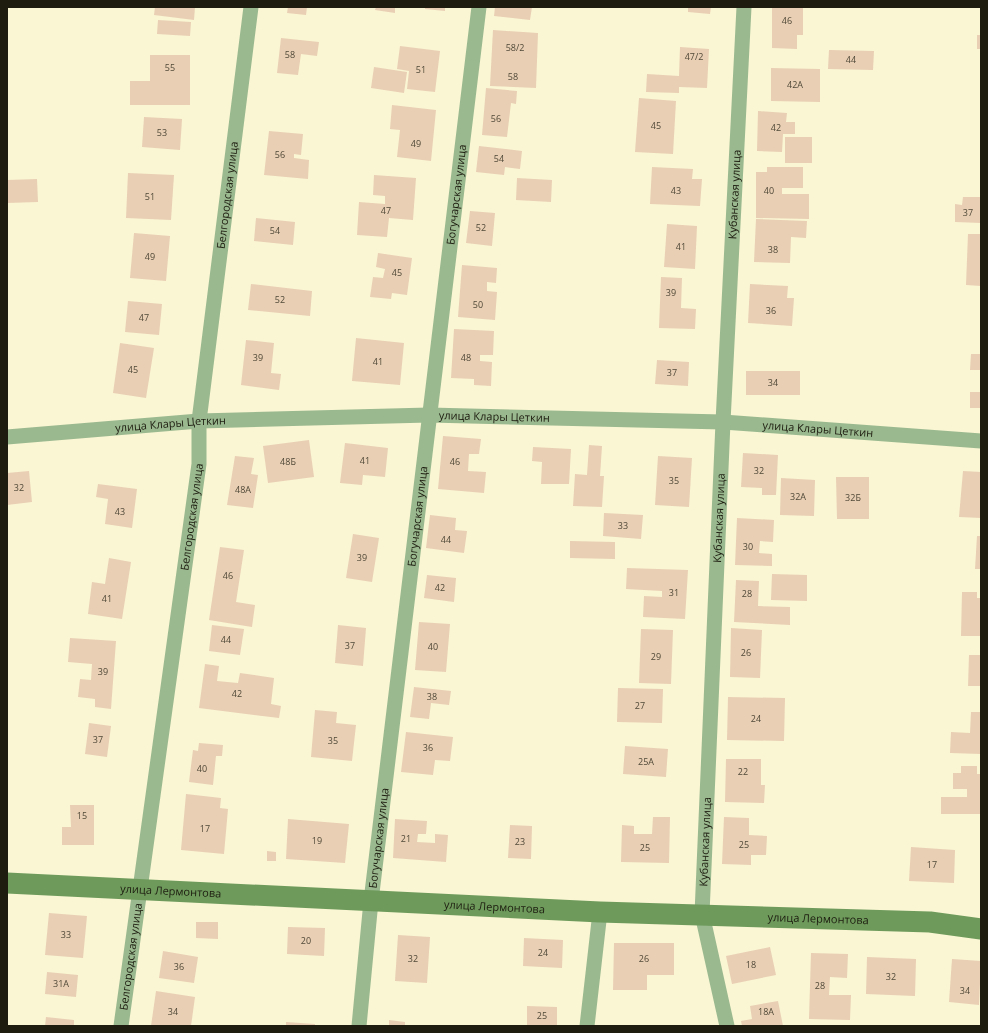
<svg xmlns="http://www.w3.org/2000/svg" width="988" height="1033" font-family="'Open Sans',sans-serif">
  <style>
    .building { fill: #e9cfb4 }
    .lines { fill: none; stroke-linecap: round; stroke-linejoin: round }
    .street { stroke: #9ab98f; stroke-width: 15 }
    .secondary { stroke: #6e9b5c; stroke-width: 21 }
    .labels { text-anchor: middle; stroke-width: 3.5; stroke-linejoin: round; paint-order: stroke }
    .number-label { font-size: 9px; fill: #504938 }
    .street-label { font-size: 11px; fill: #1d1c0f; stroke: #faf6d3 }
  </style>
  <rect width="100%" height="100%" fill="#faf6d3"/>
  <g class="building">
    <path d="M 155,7 L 195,7 L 194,20 L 154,15 Z"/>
    <path d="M 288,7 L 307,7 L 306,15 L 287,13 Z"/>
    <path d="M 376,7 L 395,7 L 395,13 L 375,10 Z"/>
    <path d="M 425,7 L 445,7 L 445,11 L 425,9 Z"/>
    <path d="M 495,7 L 532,7 L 530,20 L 494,16 Z"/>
    <path d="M 688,7 L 711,7 L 710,14 L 688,12 Z"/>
    <path d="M 772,7 L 803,7 L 803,35 L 797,35 L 797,49 L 772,48 Z"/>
    <path d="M 158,20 L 191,22 L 190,36 L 157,34 Z"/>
    <path d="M 493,30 L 538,33 L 536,88 L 490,86 Z"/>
    <rect x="977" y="35" width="4" height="14"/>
    <path d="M 281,38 L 319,42 L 317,56 L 301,54 L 298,75 L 277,73 Z"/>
    <path d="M 400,46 L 440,51 L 435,92 L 407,89 L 409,71 L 397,69 Z"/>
    <path d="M 680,47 L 709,49 L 707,88 L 679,87 L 679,93 L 646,92 L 647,74 L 679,76 Z"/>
    <path d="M 829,50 L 874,51 L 873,70 L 828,69 Z"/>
    <path d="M 150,55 L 190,55 L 190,105 L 130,105 L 130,81 L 150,81 Z"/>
    <path d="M 374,67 L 407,72 L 404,93 L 371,88 Z"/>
    <path d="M 771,68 L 820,69 L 820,102 L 771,101 Z"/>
    <path d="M 486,88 L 517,91 L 516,104 L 511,103 L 507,137 L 482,135 Z"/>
    <path d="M 639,98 L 676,101 L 673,154 L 635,152 Z"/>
    <path d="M 392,105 L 436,110 L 431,161 L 397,157 L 400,130 L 390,129 Z"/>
    <path d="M 758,111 L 787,113 L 786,122 L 795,122 L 795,134 L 783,134 L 782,152 L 757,151 Z"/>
    <path d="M 144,117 L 182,119 L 180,150 L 142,147 Z"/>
    <path d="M 269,131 L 303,134 L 301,155 L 294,154 L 294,158 L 309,160 L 308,179 L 264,175 Z"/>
    <rect x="785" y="137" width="27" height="26"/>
    <path d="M 479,146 L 522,151 L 520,169 L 505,167 L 504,175 L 476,172 Z"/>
    <path d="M 652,167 L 693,169 L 692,179 L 702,179 L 700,206 L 650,204 Z"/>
    <path d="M 767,167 L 803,167 L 803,188 L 782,188 L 782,194 L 809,194 L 809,219 L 756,218 L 756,172 L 767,172 Z"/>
    <path d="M 128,173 L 174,175 L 171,220 L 126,218 Z"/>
    <path d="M 374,175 L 416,178 L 413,220 L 389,218 L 387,237 L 357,235 L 359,202 L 385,204 L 385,196 L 373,195 Z"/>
    <path d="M 517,178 L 552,180 L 551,202 L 516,200 Z"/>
    <path d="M 37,179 L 38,202 L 7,203 L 7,180 Z"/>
    <path d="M 963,197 L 981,197 L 981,223 L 955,222 L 955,204 L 962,205 Z"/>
    <path d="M 470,211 L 495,213 L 492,246 L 466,243 Z"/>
    <path d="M 256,218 L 295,222 L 293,245 L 254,241 Z"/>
    <path d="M 756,219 L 807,221 L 806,238 L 791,237 L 790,263 L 754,262 Z"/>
    <path d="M 667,224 L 697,226 L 695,269 L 664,267 Z"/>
    <path d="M 134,233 L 170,236 L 166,281 L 130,278 Z"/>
    <path d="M 968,234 L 981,234 L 981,286 L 966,285 Z"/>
    <path d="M 378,253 L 412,258 L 407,295 L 392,293 L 391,299 L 370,297 L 373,277 L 383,278 L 385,269 L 376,267 Z"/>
    <path d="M 462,265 L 497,268 L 496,283 L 487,282 L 487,291 L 497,292 L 495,320 L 458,317 Z"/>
    <path d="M 661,277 L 682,278 L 681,308 L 696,309 L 695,329 L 659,328 Z"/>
    <path d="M 251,284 L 312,291 L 310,316 L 248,310 Z"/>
    <path d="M 750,284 L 788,286 L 787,298 L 794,298 L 792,326 L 748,323 Z"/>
    <path d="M 128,301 L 162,304 L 159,335 L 125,332 Z"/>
    <path d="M 454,329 L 494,331 L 493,355 L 480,355 L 480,361 L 492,362 L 491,386 L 474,385 L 474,379 L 451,378 Z"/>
    <path d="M 356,338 L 404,343 L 400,385 L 352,381 Z"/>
    <path d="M 246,340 L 274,343 L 271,373 L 281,374 L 279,390 L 241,385 Z"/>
    <path d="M 120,343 L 154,348 L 146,398 L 113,393 Z"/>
    <path d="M 971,354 L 981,354 L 981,370 L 970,370 Z"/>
    <path d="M 657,360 L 689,362 L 688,386 L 655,384 Z"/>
    <rect x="746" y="371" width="54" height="24"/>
    <rect x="970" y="392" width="11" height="16"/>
    <path d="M 443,436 L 481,439 L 479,454 L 469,454 L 468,471 L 486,472 L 484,493 L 438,489 Z"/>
    <path d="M 309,440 L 314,477 L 268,483 L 263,446 Z"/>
    <path d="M 345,443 L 388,448 L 385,477 L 363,475 L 362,485 L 340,483 Z"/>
    <path d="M 589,445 L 602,446 L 600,476 L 604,476 L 602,507 L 573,506 L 575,474 L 587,475 Z"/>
    <path d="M 533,447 L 571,449 L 569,484 L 541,484 L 542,462 L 532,461 Z"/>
    <path d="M 743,453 L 778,455 L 776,495 L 762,495 L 762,488 L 741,487 Z"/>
    <path d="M 235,456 L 254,458 L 251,474 L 258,475 L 253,508 L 227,505 Z"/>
    <path d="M 658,456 L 692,458 L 689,507 L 655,505 Z"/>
    <path d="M 29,471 L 32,502 L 7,505 L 7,473 Z"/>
    <path d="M 963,471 L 981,472 L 981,518 L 959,517 Z"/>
    <path d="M 836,477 L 869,477 L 869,519 L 837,519 Z"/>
    <path d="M 781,478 L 815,480 L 814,516 L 780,515 Z"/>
    <path d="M 98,484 L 137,489 L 132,528 L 105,524 L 108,499 L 96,497 Z"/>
    <path d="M 604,513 L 643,515 L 641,539 L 603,536 Z"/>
    <path d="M 430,515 L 456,518 L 455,530 L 467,531 L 464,553 L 426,548 Z"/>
    <path d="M 737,518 L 774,520 L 773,542 L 760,541 L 759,553 L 772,554 L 772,566 L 735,565 Z"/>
    <path d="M 353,534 L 379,538 L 372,582 L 346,578 Z"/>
    <path d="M 977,536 L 981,536 L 981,569 L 975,569 Z"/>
    <path d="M 570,541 L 615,542 L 615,559 L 570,558 Z"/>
    <path d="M 220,547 L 244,550 L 236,602 L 255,605 L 252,627 L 209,620 Z"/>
    <path d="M 109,558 L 131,562 L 122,619 L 88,614 L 92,582 L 105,584 Z"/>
    <path d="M 627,568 L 688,570 L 685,619 L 643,617 L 644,596 L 662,597 L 662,591 L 626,589 Z"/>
    <path d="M 772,574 L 807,575 L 807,601 L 771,600 Z"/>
    <path d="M 427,575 L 456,578 L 454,602 L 424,598 Z"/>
    <path d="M 736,580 L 759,581 L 758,606 L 790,607 L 790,625 L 734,622 Z"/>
    <path d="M 962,592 L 977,592 L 977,598 L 981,598 L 981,636 L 961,636 Z"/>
    <path d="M 419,622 L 450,624 L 446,672 L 415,670 Z"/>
    <path d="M 212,625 L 244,629 L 240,655 L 209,651 Z"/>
    <path d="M 338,625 L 366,628 L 363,666 L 335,663 Z"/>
    <path d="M 731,628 L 762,630 L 760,678 L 730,677 Z"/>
    <path d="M 641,629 L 673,630 L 671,684 L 639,683 Z"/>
    <path d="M 70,638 L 116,641 L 111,709 L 95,707 L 95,699 L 78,697 L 80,679 L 91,680 L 92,664 L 68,662 Z"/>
    <path d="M 969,655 L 981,655 L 981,686 L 968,686 Z"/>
    <path d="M 205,664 L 219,666 L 217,681 L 238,683 L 240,673 L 274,678 L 271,704 L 281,706 L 279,718 L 199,708 Z"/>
    <path d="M 414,687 L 451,691 L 449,705 L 431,703 L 429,719 L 410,717 Z"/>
    <path d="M 618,688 L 663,689 L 662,723 L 617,722 Z"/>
    <path d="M 728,697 L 785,698 L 784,741 L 727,740 Z"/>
    <path d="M 315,710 L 337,712 L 336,723 L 356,725 L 352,761 L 311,757 Z"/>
    <path d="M 971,712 L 981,712 L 981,754 L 950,753 L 951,732 L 970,733 Z"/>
    <path d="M 89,723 L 111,726 L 107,757 L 85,754 Z"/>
    <path d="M 406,732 L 453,737 L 450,761 L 435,760 L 433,775 L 401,772 Z"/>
    <path d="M 199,743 L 223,745 L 222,756 L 216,756 L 213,785 L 189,782 L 193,750 L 198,751 Z"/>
    <path d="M 625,746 L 668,749 L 666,777 L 623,774 Z"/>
    <path d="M 726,759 L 761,759 L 761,785 L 765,785 L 764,803 L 725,802 Z"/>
    <path d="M 961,766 L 977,766 L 977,774 L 981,774 L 981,814 L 941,814 L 941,797 L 967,797 L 967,789 L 953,789 L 953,773 L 961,773 Z"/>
    <path d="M 186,794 L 221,798 L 220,808 L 228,809 L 224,854 L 181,850 Z"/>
    <path d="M 70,805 L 94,805 L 94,845 L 62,845 L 62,827 L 71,827 Z"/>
    <path d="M 653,817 L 670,817 L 669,863 L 621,862 L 622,825 L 634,826 L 634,834 L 652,834 Z"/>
    <path d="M 724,817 L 749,818 L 749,835 L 767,836 L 766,855 L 751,855 L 751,865 L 722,864 Z"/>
    <path d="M 288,819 L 349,824 L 345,863 L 286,859 Z"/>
    <path d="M 395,819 L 427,821 L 426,834 L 418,834 L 417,842 L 435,843 L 435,834 L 448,835 L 446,862 L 393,858 Z"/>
    <path d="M 510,825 L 532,826 L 531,859 L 508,858 Z"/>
    <path d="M 911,847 L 955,850 L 954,883 L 909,881 Z"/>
    <path d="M 267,851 L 276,852 L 276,861 L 267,861 Z"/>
    <path d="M 49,913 L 87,916 L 83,958 L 45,955 Z"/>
    <path d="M 196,922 L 218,922 L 218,939 L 196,938 Z"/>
    <path d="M 288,927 L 325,928 L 324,956 L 287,954 Z"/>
    <path d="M 398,935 L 430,937 L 427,983 L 395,981 Z"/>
    <path d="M 524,938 L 563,940 L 562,968 L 523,966 Z"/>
    <path d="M 614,943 L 674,943 L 674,975 L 647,975 L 647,990 L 613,990 Z"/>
    <path d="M 770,947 L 776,975 L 732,984 L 726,956 Z"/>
    <path d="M 163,951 L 198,957 L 194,983 L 159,978 Z"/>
    <path d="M 811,953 L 848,954 L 847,978 L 830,977 L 829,995 L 851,995 L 850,1020 L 809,1019 Z"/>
    <path d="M 867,957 L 916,959 L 915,996 L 866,994 Z"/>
    <path d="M 952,959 L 981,961 L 979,1005 L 949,1002 Z"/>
    <path d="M 47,972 L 78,975 L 76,997 L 45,994 Z"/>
    <path d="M 156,991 L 195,997 L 191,1026 L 151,1026 Z"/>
    <path d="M 778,1001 L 783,1026 L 742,1026 L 741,1021 L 752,1019 L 750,1006 Z"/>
    <path d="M 527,1006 L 557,1007 L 557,1026 L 527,1026 Z"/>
    <path d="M 46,1017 L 74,1020 L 74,1026 L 45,1026 Z"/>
    <path d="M 389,1020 L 405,1022 L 405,1026 L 389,1026 Z"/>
    <path d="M 286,1022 L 315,1024 L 315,1026 L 286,1026 Z"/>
  </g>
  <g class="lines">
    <g class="street">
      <path id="s1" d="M 7,437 L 199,421 L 429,415 L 723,422 L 981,441"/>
      <path id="s2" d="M 121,1026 L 199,464 L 199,421 L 251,7"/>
      <path id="s3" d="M 359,1026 L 371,901 L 479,7"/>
      <path d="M 587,1026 L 600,912"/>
      <path id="s4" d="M 727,1026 L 702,914 L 723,422 L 744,7"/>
    </g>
    <path class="secondary" id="s5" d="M 7,883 L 600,912 L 930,922 L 981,929"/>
  </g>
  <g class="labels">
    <g class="number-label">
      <text x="787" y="24">46</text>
      <text x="515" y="51">58/2</text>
      <text x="290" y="58">58</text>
      <text x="694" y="60">47/2</text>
      <text x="851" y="63">44</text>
      <text x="170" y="71">55</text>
      <text x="421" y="73">51</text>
      <text x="513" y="80">58</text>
      <text x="795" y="88">42А</text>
      <text x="496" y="122">56</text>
      <text x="656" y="129">45</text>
      <text x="776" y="131">42</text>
      <text x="162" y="136">53</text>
      <text x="416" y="147">49</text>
      <text x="280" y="158">56</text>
      <text x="499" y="162">54</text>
      <text x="676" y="194">43</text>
      <text x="769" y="194">40</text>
      <text x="150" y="200">51</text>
      <text x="386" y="214">47</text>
      <text x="968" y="216">37</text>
      <text x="481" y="231">52</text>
      <text x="275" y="234">54</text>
      <text x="681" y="250">41</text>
      <text x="773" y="253">38</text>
      <text x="150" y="260">49</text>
      <text x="397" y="276">45</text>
      <text x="671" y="296">39</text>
      <text x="280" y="303">52</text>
      <text x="478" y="308">50</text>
      <text x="771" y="314">36</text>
      <text x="144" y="321">47</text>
      <text x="258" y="361">39</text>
      <text x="466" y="361">48</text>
      <text x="378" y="365">41</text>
      <text x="133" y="373">45</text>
      <text x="672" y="376">37</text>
      <text x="773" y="386">34</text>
      <text x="365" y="464">41</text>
      <text x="288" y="465">48Б</text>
      <text x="455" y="465">46</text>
      <text x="759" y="474">32</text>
      <text x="674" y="484">35</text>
      <text x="19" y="491">32</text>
      <text x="243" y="493">48А</text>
      <text x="798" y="500">32А</text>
      <text x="853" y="501">32Б</text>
      <text x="120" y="515">43</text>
      <text x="623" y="529">33</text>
      <text x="446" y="543">44</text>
      <text x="748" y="550">30</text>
      <text x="362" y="561">39</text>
      <text x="228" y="579">46</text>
      <text x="440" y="591">42</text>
      <text x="674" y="596">31</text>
      <text x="747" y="597">28</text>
      <text x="107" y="602">41</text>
      <text x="226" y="643">44</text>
      <text x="350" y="649">37</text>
      <text x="433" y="650">40</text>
      <text x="746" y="656">26</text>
      <text x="656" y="660">29</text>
      <text x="103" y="675">39</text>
      <text x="237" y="697">42</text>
      <text x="432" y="700">38</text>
      <text x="640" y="709">27</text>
      <text x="756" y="722">24</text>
      <text x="98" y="743">37</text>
      <text x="333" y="744">35</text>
      <text x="428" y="751">36</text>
      <text x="646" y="765">25А</text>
      <text x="202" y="772">40</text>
      <text x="743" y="775">22</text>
      <text x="82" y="819">15</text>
      <text x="205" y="832">17</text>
      <text x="406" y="842">21</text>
      <text x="317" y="844">19</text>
      <text x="520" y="845">23</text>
      <text x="744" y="848">25</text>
      <text x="645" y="851">25</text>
      <text x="932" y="868">17</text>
      <text x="66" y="938">33</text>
      <text x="306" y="944">20</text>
      <text x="543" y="956">24</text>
      <text x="413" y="962">32</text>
      <text x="644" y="962">26</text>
      <text x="751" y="968">18</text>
      <text x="179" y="970">36</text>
      <text x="891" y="980">32</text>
      <text x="61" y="987">31А</text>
      <text x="820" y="989">28</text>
      <text x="965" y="994">34</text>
      <text x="173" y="1015">34</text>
      <text x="766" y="1015">18А</text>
      <text x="542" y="1019">25</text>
    </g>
    <g class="street-label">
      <text dy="4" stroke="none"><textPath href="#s4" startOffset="835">Кубанская улица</textPath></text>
      <text dy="4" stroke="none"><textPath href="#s2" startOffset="838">Белгородская улица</textPath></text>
      <text dy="4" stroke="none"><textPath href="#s3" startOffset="837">Богучарская улица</textPath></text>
      <text dy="4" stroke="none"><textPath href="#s1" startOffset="488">улица Клары Цеткин</textPath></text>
      <text dy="4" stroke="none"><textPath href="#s1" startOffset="164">улица Клары Цеткин</textPath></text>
      <text dy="4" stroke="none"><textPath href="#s1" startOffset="812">улица Клары Цеткин</textPath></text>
      <text dy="4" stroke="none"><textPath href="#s3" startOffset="513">Богучарская улица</textPath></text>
      <text dy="4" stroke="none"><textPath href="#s2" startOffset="514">Белгородская улица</textPath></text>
      <text dy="4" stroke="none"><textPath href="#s4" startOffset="511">Кубанская улица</textPath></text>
      <text dy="4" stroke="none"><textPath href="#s3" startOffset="189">Богучарская улица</textPath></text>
      <text dy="4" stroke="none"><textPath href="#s4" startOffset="187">Кубанская улица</textPath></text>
      <text dy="4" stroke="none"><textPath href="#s5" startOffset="164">улица Лермонтова</textPath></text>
      <text dy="4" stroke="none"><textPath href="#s5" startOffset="488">улица Лермонтова</textPath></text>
      <text dy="4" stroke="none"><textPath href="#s5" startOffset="812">улица Лермонтова</textPath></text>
      <text dy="4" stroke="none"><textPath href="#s2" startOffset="70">Белгородская улица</textPath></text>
    </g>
  </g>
  <rect width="988" height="1033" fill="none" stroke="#1d1c0f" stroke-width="16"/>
</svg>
